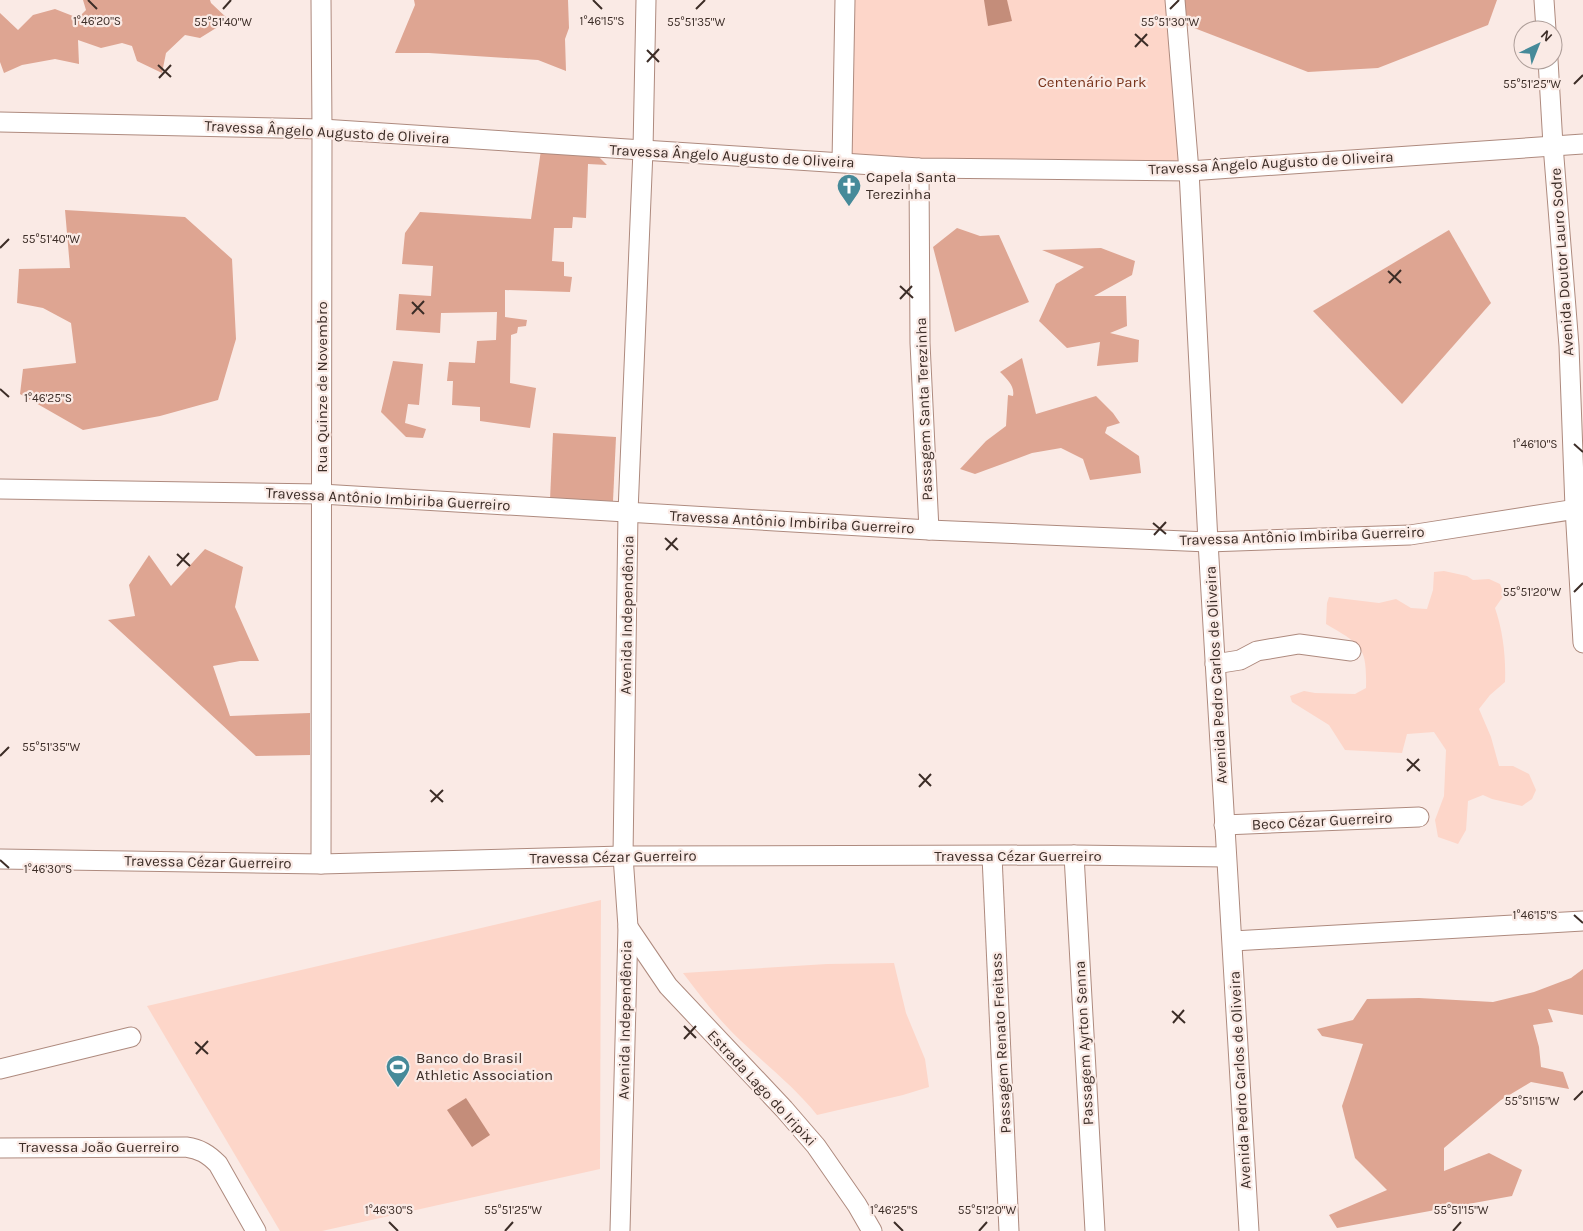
<svg xmlns="http://www.w3.org/2000/svg" width="1583" height="1231" font-family="Karla,sans-serif">
  <style>
    .green { fill: #fdd6c9 }
    .forest { fill: #dea592 }
    .water { fill: #c48d7a }
    .lines { fill: none; stroke-linecap: round; stroke-linejoin: round }
    .minor-casing { stroke: #ae8a7e; stroke-width: 21 }
    .minor { stroke: #fff; stroke-width: 19 }
    .ticks { fill: none; stroke: #3c2d27; stroke-width: 2 }
    .labels { text-anchor: middle; stroke-width: 4.5; stroke-linejoin: round; paint-order: stroke }
    .park-label { font-size: 15px; fill: #78331b; stroke: #faeae5 }
    .street-label { font-size: 15px; fill: #3c2d27; stroke: #faeae5 }
    .poi-label { font-size: 15px; fill: #3c2d27; stroke: #faeae5; text-anchor: start }
    .ticks-label { font-size: 12px; text-anchor: middle; fill: #3c2d27; stroke: #faeae5; stroke-width: 4.5; stroke-linejoin: round; paint-order: stroke }
  </style>
  <rect width="100%" height="100%" fill="#faeae5"/>
  <g class="green">
    <path d="M 851,0 L 1171,0 L 1182,166 L 848,156 Z"/>
    <path d="M 1444,571 L 1467,576 L 1473,580 L 1489,579 L 1500,584 L 1504,595 L 1495,608 C 1503,631 1506,657 1505,682 L 1490,695 L 1479,709 L 1491,737 L 1499,766 L 1513,766 L 1529,774 L 1536,790 L 1532,799 L 1522,806 L 1492,799 L 1483,795 L 1468,801 L 1466,830 L 1458,844 L 1438,837 L 1435,820 L 1444,796 L 1446,750 L 1434,732 L 1407,734 L 1402,753 L 1345,750 L 1329,725 L 1292,702 L 1290,696 L 1304,691 L 1315,693 L 1355,694 L 1366,688 C 1367,645 1361,645 1326,624 L 1327,603 L 1329,597 L 1379,603 L 1396,599 L 1411,608 L 1427,609 L 1433,590 L 1434,572 Z"/>
    <path d="M 601,900 L 600,1169 L 322,1231 L 280,1231 L 147,1006 Z"/>
    <path d="M 894,963 L 906,1013 L 925,1059 L 929,1087 L 903,1095 L 817,1115 C 795,1087 766,1065 740,1040 C 719,1020 701,997 683,973 L 827,964 Z"/>
  </g>
  <g class="forest">
    <path d="M 83,0 L 210,0 L 211,3 L 229,20 L 200,38 L 185,35 L 166,53 L 162,73 L 137,61 L 132,46 L 122,43 L 101,48 L 78,40 L 79,64 L 55,59 L 22,65 L 4,73 L 0,62 L 0,13 L 18,30 L 33,15 L 55,9 L 78,18 L 86,10 Z"/>
    <path d="M 414,0 L 568,0 L 569,28 L 565,39 L 566,71 L 538,60 L 429,53 L 395,53 L 415,5 Z"/>
    <path d="M 1182,0 L 1497,0 L 1488,25 L 1378,68 L 1308,72 L 1176,21 Z"/>
    <path d="M 541,150 L 592,150 L 607,165 L 588,164 L 586,218 L 573,217 L 572,228 L 554,228 L 552,261 L 564,262 L 564,276 L 572,277 L 570,292 L 505,290 L 505,317 L 527,320 L 526,326 L 518,327 L 517,333 L 511,335 L 510,383 L 536,388 L 530,428 L 480,421 L 480,407 L 452,405 L 453,381 L 447,381 L 449,362 L 475,363 L 477,341 L 496,340 L 497,312 L 441,313 L 440,333 L 396,330 L 399,294 L 431,296 L 433,266 L 402,264 L 405,233 L 420,212 L 531,219 Z"/>
    <path d="M 65,210 L 185,217 L 232,259 L 236,339 L 218,400 L 160,416 L 83,430 L 20,394 L 23,369 L 76,363 L 71,323 L 43,308 L 17,303 L 19,269 L 70,268 Z"/>
    <path d="M 957,228 L 980,236 L 999,235 L 1029,302 L 955,332 L 933,247 Z"/>
    <path d="M 1449,230 L 1491,303 L 1402,404 L 1313,311 Z"/>
    <path d="M 1101,248 L 1135,261 L 1132,275 L 1094,296 L 1126,296 L 1127,326 L 1110,333 L 1139,340 L 1138,362 L 1097,366 L 1100,342 L 1067,348 L 1039,321 L 1056,284 L 1084,267 L 1042,250 Z"/>
    <path d="M 1022,358 L 1036,414 L 1096,396 L 1113,413 L 1120,423 L 1107,427 L 1105,433 L 1139,456 L 1141,473 L 1090,480 L 1083,459 L 1061,448 L 1032,453 L 975,474 L 960,469 L 986,441 L 1006,426 L 1008,395 L 1013,396 C 1015,386 1007,379 1000,372 Z"/>
    <path d="M 393,361 L 423,364 L 419,405 L 408,404 L 405,423 L 426,429 L 423,438 L 406,437 L 381,412 Z"/>
    <path d="M 553,433 L 616,437 L 613,501 L 550,500 Z"/>
    <path d="M 205,549 L 243,567 L 235,607 L 259,661 L 240,661 L 213,666 L 230,716 L 310,713 L 310,755 L 256,756 L 108,620 L 135,616 L 129,585 L 149,555 L 171,586 Z"/>
    <path d="M 1583,969 L 1583,1015 L 1548,1009 L 1553,1022 L 1533,1025 L 1539,1047 L 1541,1067 L 1563,1072 L 1569,1089 L 1531,1082 L 1501,1100 L 1444,1148 L 1444,1171 L 1489,1153 L 1522,1170 L 1512,1196 L 1337,1228 L 1329,1215 L 1387,1190 L 1355,1158 L 1342,1106 L 1363,1044 L 1322,1036 L 1317,1029 L 1353,1020 L 1367,999 L 1419,998 L 1493,1002 L 1534,992 L 1571,978 Z"/>
  </g>
  <g class="water">
    <path d="M 984,0 L 1007,0 L 1012,21 L 988,26 Z"/>
    <path d="M 466,1098 L 490,1135 L 472,1147 L 447,1110 Z"/>
  </g>
  <g class="lines">
    <defs>
      <g id="minor">
        <path d="M 1175,0 L 1189,171 L 1208,542 L 1249,1231"/>
        <path d="M 1544,0 L 1546,30"/>
        <path d="M 1548,60 L 1553,145 L 1569,346 L 1575,508 L 1583,643"/>
        <path d="M 0,122 L 322,129 L 919,168 L 1189,171 L 1583,144"/>
        <path d="M 842,162 L 845,0"/>
        <path d="M 919,168 L 920,343 L 929,530"/>
        <path d="M 0,489 L 321,494 L 929,530 L 1208,542 L 1410,535 L 1583,508"/>
        <path d="M 1215,664 L 1240,660 L 1257,651 L 1299,644 L 1351,651"/>
        <path d="M 1224,825 L 1419,817"/>
        <path d="M 1074,855 L 1095,1231"/>
        <path d="M 992,856 L 1009,1231"/>
        <path d="M 0,859 L 321,864 L 623,856 L 1074,855 L 1226,857"/>
        <path d="M 321,864 L 322,129 L 321,0"/>
        <path d="M 628,927 L 668,986 L 784,1109 L 816,1146 L 857,1205 L 872,1231"/>
        <path d="M 1233,941 L 1583,921"/>
        <path d="M 0,1069 L 131,1037"/>
        <path d="M 0,1148 L 186,1147 C 200,1149 208,1154 218,1164 L 256,1231"/>
        <path d="M 620,1231 L 628,927 L 623,856 L 628,512 L 643,150 L 646,0"/>
      </g>
    </defs>
    <use href="#minor" class="minor-casing"/>
    <use href="#minor" class="minor"/>
  </g>
  <path class="ticks" d="M 88,0 L 97,9M 593,0 L 602,9M 223,9 L 231,0M 696,9 L 705,0M 1170,9 L 1179,0M 1135,34 L 1148,46M 1135,47 L 1147,34M 647,50 L 659,62M 647,62 L 659,49M 158,65 L 171,77M 159,78 L 171,65M 1574,84 L 1583,75M 0,248 L 9,239M 1388,271 L 1401,283M 1389,283 L 1401,270M 900,286 L 913,298M 900,299 L 912,286M 412,302 L 424,314M 412,314 L 424,301M 0,389 L 9,397M 1574,444 L 1583,452M 1153,523 L 1166,534M 1154,535 L 1166,522M 665,538 L 678,550M 666,550 L 677,538M 177,554 L 190,566M 177,566 L 189,553M 1574,592 L 1583,583M 0,756 L 9,747M 1407,759 L 1420,771M 1407,771 L 1419,759M 919,774 L 931,786M 919,787 L 931,774M 430,790 L 443,802M 431,802 L 443,790M 0,860 L 9,868M 1574,915 L 1583,923M 1172,1011 L 1185,1023M 1173,1023 L 1184,1010M 684,1026 L 696,1038M 684,1039 L 696,1026M 195,1042 L 208,1054M 196,1054 L 208,1041M 1574,1100 L 1583,1091M 389,1222 L 398,1231M 894,1222 L 903,1231M 505,1231 L 513,1222M 979,1231 L 987,1222M 1453,1231 L 1461,1222"/>
  <defs>
    <symbol id="church-pin" viewBox="-11 -11 22 30"><path d="M0 17L-7.5 6A9.5 9.5 0 1 1 7.5 6Z" fill="#468a99" stroke="#faeae5"/><path d="M-1.2-6h2.4v3.5h3.3v2.4h-3.3V6h-2.4V-.1h-3.3v-2.4h3.3Z" fill="#fff"/></symbol>
    <symbol id="stadium-pin" viewBox="-11 -11 22 30"><path d="M0 17L-7.5 6A9.5 9.5 0 1 1 7.5 6Z" fill="#468a99" stroke="#faeae5"/><path d="M0-5a6.5 5 0 1 0 0 10a6.5 5 0 1 0 0-10ZM-3.5-1.8h7v3.6h-7Z" fill="#fff"/></symbol>
  </defs>
  <g fill-rule="evenodd">
    <use href="#church-pin" x="835" y="172" width="28" height="38"/>
    <use href="#stadium-pin" x="384" y="1053" width="28" height="38"/>
  </g>
  <g class="labels">
    <g class="park-label">
      <text x="1092" y="87">Centenário Park</text>
    </g>
    <g class="street-label">
      <text transform="translate(327 132) rotate(3)" y="5">Travessa Ângelo Augusto de Oliveira</text>
      <text transform="translate(732 156) rotate(3)" y="5">Travessa Ângelo Augusto de Oliveira</text>
      <text transform="translate(1271 163) rotate(-3)" y="5">Travessa Ângelo Augusto de Oliveira</text>
      <text transform="translate(1562 262) rotate(-94)" y="5">Avenida Doutor Lauro Sodre</text>
      <text transform="translate(322 387) rotate(-90)" y="5">Rua Quinze de Novembro</text>
      <text transform="translate(924 409) rotate(-92)" y="5">Passagem Santa Terezinha</text>
      <text transform="translate(388 499) rotate(3)" y="5">Travessa Antônio Imbiriba Guerreiro</text>
      <text transform="translate(792 522) rotate(3)" y="5">Travessa Antônio Imbiriba Guerreiro</text>
      <text transform="translate(1302 536) rotate(-2)" y="5">Travessa Antônio Imbiriba Guerreiro</text>
      <text transform="translate(627 615) rotate(-89)" y="5">Avenida Independência</text>
      <text transform="translate(1216 675) rotate(-93)" y="5">Avenida Pedro Carlos de Oliveira</text>
      <text transform="translate(1322 821) rotate(-3)" y="5">Beco Cézar Guerreiro</text>
      <text x="1018" y="861">Travessa Cézar Guerreiro</text>
      <text transform="translate(613 857) rotate(-1)" y="5">Travessa Cézar Guerreiro</text>
      <text transform="translate(208 862) rotate(1)" y="5">Travessa Cézar Guerreiro</text>
      <text transform="translate(625 1020) rotate(-89)" y="5">Avenida Independência</text>
      <text transform="translate(1001 1043) rotate(-93)" y="5">Passagem Renato Freitass</text>
      <text transform="translate(1084 1043) rotate(-93)" y="5">Passagem Ayrton Senna</text>
      <text transform="translate(1240 1080) rotate(-93)" y="5">Avenida Pedro Carlos de Oliveira</text>
      <text transform="translate(762 1088) rotate(47)" y="5">Estrada Lago do Iripixi</text>
      <text x="99" y="1152">Travessa João Guerreiro</text>
    </g>
    <g class="poi-label">
      <text x="866" y="182">Capela Santa<tspan x="866" dy="17">Terezinha</tspan></text>
      <text x="416" y="1063">Banco do Brasil<tspan x="416" dy="17">Athletic Association</tspan></text>
    </g>
  </g>
  <g class="ticks-label">
    <text x="97" y="25">1°46'20"S</text>
    <text x="602" y="25">1°46'15"S</text>
    <text x="223" y="26">55°51'40"W</text>
    <text x="1170" y="26">55°51'30"W</text>
    <text x="696" y="26">55°51'35"W</text>
    <text x="1532" y="88">55°51'25"W</text>
    <text x="51" y="243">55°51'40"W</text>
    <text x="48" y="402">1°46'25"S</text>
    <text x="1535" y="448">1°46'10"S</text>
    <text x="1532" y="596">55°51'20"W</text>
    <text x="51" y="751">55°51'35"W</text>
    <text x="48" y="873">1°46'30"S</text>
    <text x="1535" y="919">1°46'15"S</text>
    <text x="1532" y="1105">55°51'15"W</text>
    <text x="513" y="1214">55°51'25"W</text>
    <text x="987" y="1214">55°51'20"W</text>
    <text x="1461" y="1214">55°51'15"W</text>
    <text x="389" y="1214">1°46'30"S</text>
    <text x="894" y="1214">1°46'25"S</text>
  </g>
  <g transform="translate(1538 45) rotate(43)"><circle r="24" fill="#faeae5" stroke="#ae9e99"/>
  <path d="M0-4L9 19L0 12L-9 19Z" fill="#468a99"/>
  <text y="-8" font-size="14" font-weight="bold" text-anchor="middle" fill="#3c2d27">N</text>
  </g>
</svg>
